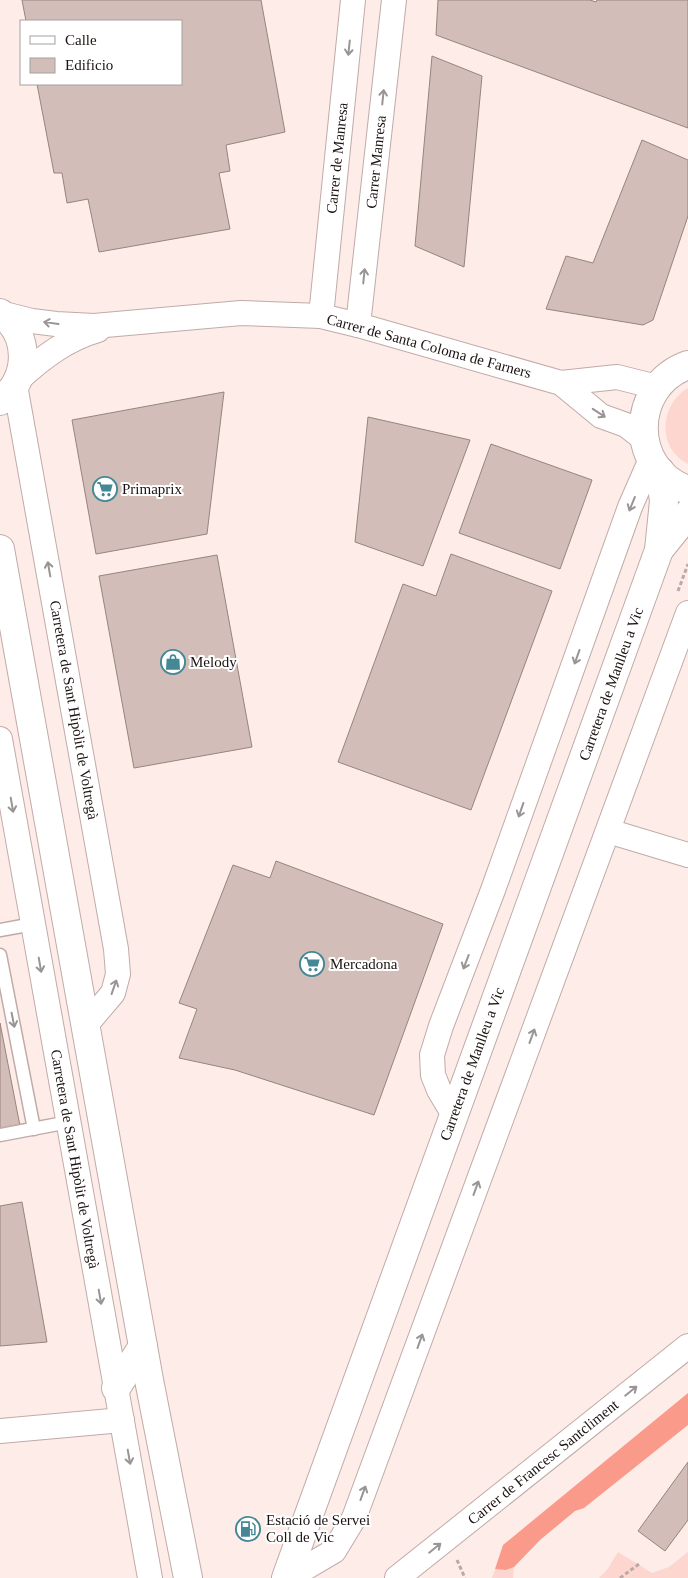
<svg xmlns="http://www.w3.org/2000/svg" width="688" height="1578" font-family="Georgia,serif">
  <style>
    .green { fill: #fcd6cf }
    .forest { fill: #f99a8a }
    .building { fill: #d2bdb9; stroke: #97837f }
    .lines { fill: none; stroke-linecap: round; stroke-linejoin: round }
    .lane-casing { stroke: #c0aba7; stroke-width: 15 }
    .street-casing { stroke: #c0aba7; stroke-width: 26 }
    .secondary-casing { stroke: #c0aba7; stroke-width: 30 }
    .path { stroke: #b9aaa7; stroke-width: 3; stroke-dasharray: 4 2.5; stroke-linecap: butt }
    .lane { stroke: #fff; stroke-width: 12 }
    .street { stroke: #fff; stroke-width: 24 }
    .secondary { stroke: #fff; stroke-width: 28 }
    .oneway { stroke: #989594 }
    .labels { text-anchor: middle; stroke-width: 4; stroke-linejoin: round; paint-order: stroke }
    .street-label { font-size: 15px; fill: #1a1311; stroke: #fff }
    .poi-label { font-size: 15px; fill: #1a1311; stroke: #fff; text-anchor: start }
  </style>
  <rect width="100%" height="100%" fill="#feece8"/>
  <g class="green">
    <path d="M 688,388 L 688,464 C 656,448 660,404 688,388 Z"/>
    <path d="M 618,1552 L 652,1573 L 669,1567 L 688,1552 L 688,1578 L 599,1578 L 607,1570 Z"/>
    <path d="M 514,1567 L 513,1578 L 492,1578 L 495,1569 L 506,1570 Z"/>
  </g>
  <path class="forest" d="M 688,1393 L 688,1425 L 584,1508 L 575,1511 L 540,1540 L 514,1567 L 506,1570 L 495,1569 L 503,1545 Z"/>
  <g class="building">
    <path d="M 22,0 L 261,0 L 285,132 L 226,145 L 230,171 L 219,173 L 230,229 L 99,252 L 88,199 L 67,203 L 62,173 L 54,173 L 37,84 L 181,84 L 181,21 L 26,21 Z"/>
    <path d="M 438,0 L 590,0 L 596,2 L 597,0 L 688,0 L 688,128 L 436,35 Z"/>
    <path d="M 432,56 L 482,76 L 464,267 L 415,246 Z"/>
    <path d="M 642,140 L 688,160 L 688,216 L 653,320 L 643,325 L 546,309 L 566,256 L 593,263 Z"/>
    <path d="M 224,392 L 207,534 L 96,554 L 72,420 Z"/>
    <path d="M 368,417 L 470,440 L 423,566 L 355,542 Z"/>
    <path d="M 491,444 L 592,480 L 560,569 L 459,533 Z"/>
    <path d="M 451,554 L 552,591 L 471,810 L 338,762 L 403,584 L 436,596 Z"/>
    <path d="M 217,555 L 252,747 L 134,768 L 99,576 Z"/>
    <path d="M 276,861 L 443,924 L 374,1115 L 235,1070 L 179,1058 L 197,1009 L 179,1003 L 233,865 L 270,878 Z"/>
    <path d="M 0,1023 L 20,1126 L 0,1129 Z"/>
    <path d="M 22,1202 L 47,1342 L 0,1346 L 0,1206 Z"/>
    <path d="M 688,1462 L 688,1520 L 665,1551 L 638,1531 Z"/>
  </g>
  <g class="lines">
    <defs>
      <g id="lane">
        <path d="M 0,930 L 33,924"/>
        <path d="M 0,955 L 34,1129"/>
        <path d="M 0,1135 L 69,1122"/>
      </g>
      <g id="street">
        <path d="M 0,313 L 32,321 L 56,324 L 94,326 L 241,313 L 321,316 L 358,325 L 561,383 L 617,377 L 657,387"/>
        <path d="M 321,316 L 353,0"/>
        <path d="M 358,325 L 394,0"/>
        <path d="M 19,379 C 43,357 67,339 98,330"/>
        <path d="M 561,383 L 601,416 L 626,425 L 644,439"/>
        <path d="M 15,385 L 116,949 L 118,974 L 113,993 L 85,1026"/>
        <path d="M 0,739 L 150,1578"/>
        <path d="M 608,831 L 688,855"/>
        <path d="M 454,1115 L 439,1090 L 433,1075 L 432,1055 L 441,1026 L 493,890 L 630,507 L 651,459"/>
        <path d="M 0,1431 L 122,1420"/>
        <path d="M 288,1578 L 334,1551 L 354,1518 L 688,613"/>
        <path d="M 397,1578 L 688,1346"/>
      </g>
      <g id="secondary">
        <path d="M 0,313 C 31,334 30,380 0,401"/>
        <path d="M 688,365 C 629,386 629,470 688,490"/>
        <path d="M 0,549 L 149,1380 L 188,1578"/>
        <path d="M 659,550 L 688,514"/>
        <path d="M 116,1388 L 143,1346"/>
        <path d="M 286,1578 L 659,550 L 664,501 L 660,471"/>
      </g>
    </defs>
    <use href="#lane" class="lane-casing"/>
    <use href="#street" class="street-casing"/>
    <use href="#secondary" class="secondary-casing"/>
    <g class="path">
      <path d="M 678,591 L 688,564"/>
      <path d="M 457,1560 L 465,1578"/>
      <path d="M 620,1578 L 639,1564"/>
    </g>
    <use href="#lane" class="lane"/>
    <use href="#street" class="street"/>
    <use href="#secondary" class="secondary"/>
  </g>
  <defs><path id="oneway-shaft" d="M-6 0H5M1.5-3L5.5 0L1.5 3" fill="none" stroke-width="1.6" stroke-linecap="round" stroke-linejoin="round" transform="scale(1.25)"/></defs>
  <g class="oneway">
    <use href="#oneway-shaft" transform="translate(349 48) rotate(96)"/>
    <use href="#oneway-shaft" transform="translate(383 97) rotate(-84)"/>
    <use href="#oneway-shaft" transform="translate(364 276) rotate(-84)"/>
    <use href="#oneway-shaft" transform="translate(51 323) rotate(-172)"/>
    <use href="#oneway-shaft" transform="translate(599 413) rotate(33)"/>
    <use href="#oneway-shaft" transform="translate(632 504) rotate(112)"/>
    <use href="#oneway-shaft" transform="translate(49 569) rotate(-100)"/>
    <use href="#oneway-shaft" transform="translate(577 657) rotate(110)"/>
    <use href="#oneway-shaft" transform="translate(12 805) rotate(80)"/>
    <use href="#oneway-shaft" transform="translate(521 810) rotate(109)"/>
    <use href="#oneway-shaft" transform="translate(466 962) rotate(111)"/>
    <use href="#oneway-shaft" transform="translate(40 965) rotate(80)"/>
    <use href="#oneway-shaft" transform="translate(114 987) rotate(-71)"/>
    <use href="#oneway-shaft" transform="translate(13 1020) rotate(79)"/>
    <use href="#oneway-shaft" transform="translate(532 1036) rotate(-70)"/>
    <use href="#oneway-shaft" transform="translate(476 1188) rotate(-70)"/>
    <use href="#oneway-shaft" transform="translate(100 1297) rotate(80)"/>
    <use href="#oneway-shaft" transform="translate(420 1341) rotate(-70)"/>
    <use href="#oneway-shaft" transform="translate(631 1391) rotate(-39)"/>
    <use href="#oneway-shaft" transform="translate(129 1457) rotate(80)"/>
    <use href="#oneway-shaft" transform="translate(363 1493) rotate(-70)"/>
    <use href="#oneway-shaft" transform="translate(435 1548) rotate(-39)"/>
  </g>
  <defs>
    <symbol id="supermarket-ring" viewBox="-11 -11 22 22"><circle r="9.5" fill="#fff" stroke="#438894" stroke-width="1.5"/><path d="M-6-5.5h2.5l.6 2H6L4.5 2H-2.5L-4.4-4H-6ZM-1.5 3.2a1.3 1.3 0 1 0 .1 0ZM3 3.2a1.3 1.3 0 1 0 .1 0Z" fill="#438894"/></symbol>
    <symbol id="shop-ring" viewBox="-11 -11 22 22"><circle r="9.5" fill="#fff" stroke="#438894" stroke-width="1.5"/><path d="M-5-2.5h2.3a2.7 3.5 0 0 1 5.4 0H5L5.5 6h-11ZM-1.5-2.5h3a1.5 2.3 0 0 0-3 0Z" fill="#438894"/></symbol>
    <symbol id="fuel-ring" viewBox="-11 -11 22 22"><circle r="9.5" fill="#fff" stroke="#438894" stroke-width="1.5"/><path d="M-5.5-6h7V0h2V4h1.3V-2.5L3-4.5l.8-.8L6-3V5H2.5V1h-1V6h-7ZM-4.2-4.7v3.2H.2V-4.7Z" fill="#438894"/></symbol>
  </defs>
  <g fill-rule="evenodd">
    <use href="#supermarket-ring" x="91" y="475" width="28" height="28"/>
    <use href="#shop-ring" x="159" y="648" width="28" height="28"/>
    <use href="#supermarket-ring" x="298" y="950" width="28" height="28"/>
    <use href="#fuel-ring" x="234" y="1515" width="28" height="28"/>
  </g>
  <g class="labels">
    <g class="street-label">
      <text transform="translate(337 158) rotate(-84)" y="5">Carrer de Manresa</text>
      <text transform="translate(376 162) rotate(-84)" y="5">Carrer Manresa</text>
      <text transform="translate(429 346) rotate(15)" y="5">Carrer de Santa Coloma de Farners</text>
      <text transform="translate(611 684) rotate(-70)" y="5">Carretera de Manlleu a Vic</text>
      <text transform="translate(74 710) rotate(80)" y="5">Carretera de Sant Hipòlit de Voltregà</text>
      <text transform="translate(472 1064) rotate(-70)" y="5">Carretera de Manlleu a Vic</text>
      <text transform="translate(75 1159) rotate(80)" y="5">Carretera de Sant Hipòlit de Voltregà</text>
      <text transform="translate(543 1462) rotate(-39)" y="5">Carrer de Francesc Santcliment</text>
    </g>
    <g class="poi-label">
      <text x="122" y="494">Primaprix</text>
      <text x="190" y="667">Melody</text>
      <text x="330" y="969">Mercadona</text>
      <text x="266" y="1525">Estació de Servei<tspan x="266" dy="17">Coll de Vic</tspan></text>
    </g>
  </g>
  <rect x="20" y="20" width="162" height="65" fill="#ffffff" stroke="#a3a1a0"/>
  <rect x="30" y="36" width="25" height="8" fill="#ffffff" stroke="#a3a1a0"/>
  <text x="65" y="45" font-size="15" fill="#1a1311">Calle</text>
  <rect x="30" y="58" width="25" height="15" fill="#d2bdb9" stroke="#a3a1a0"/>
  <text x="65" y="70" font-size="15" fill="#1a1311">Edificio</text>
</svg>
